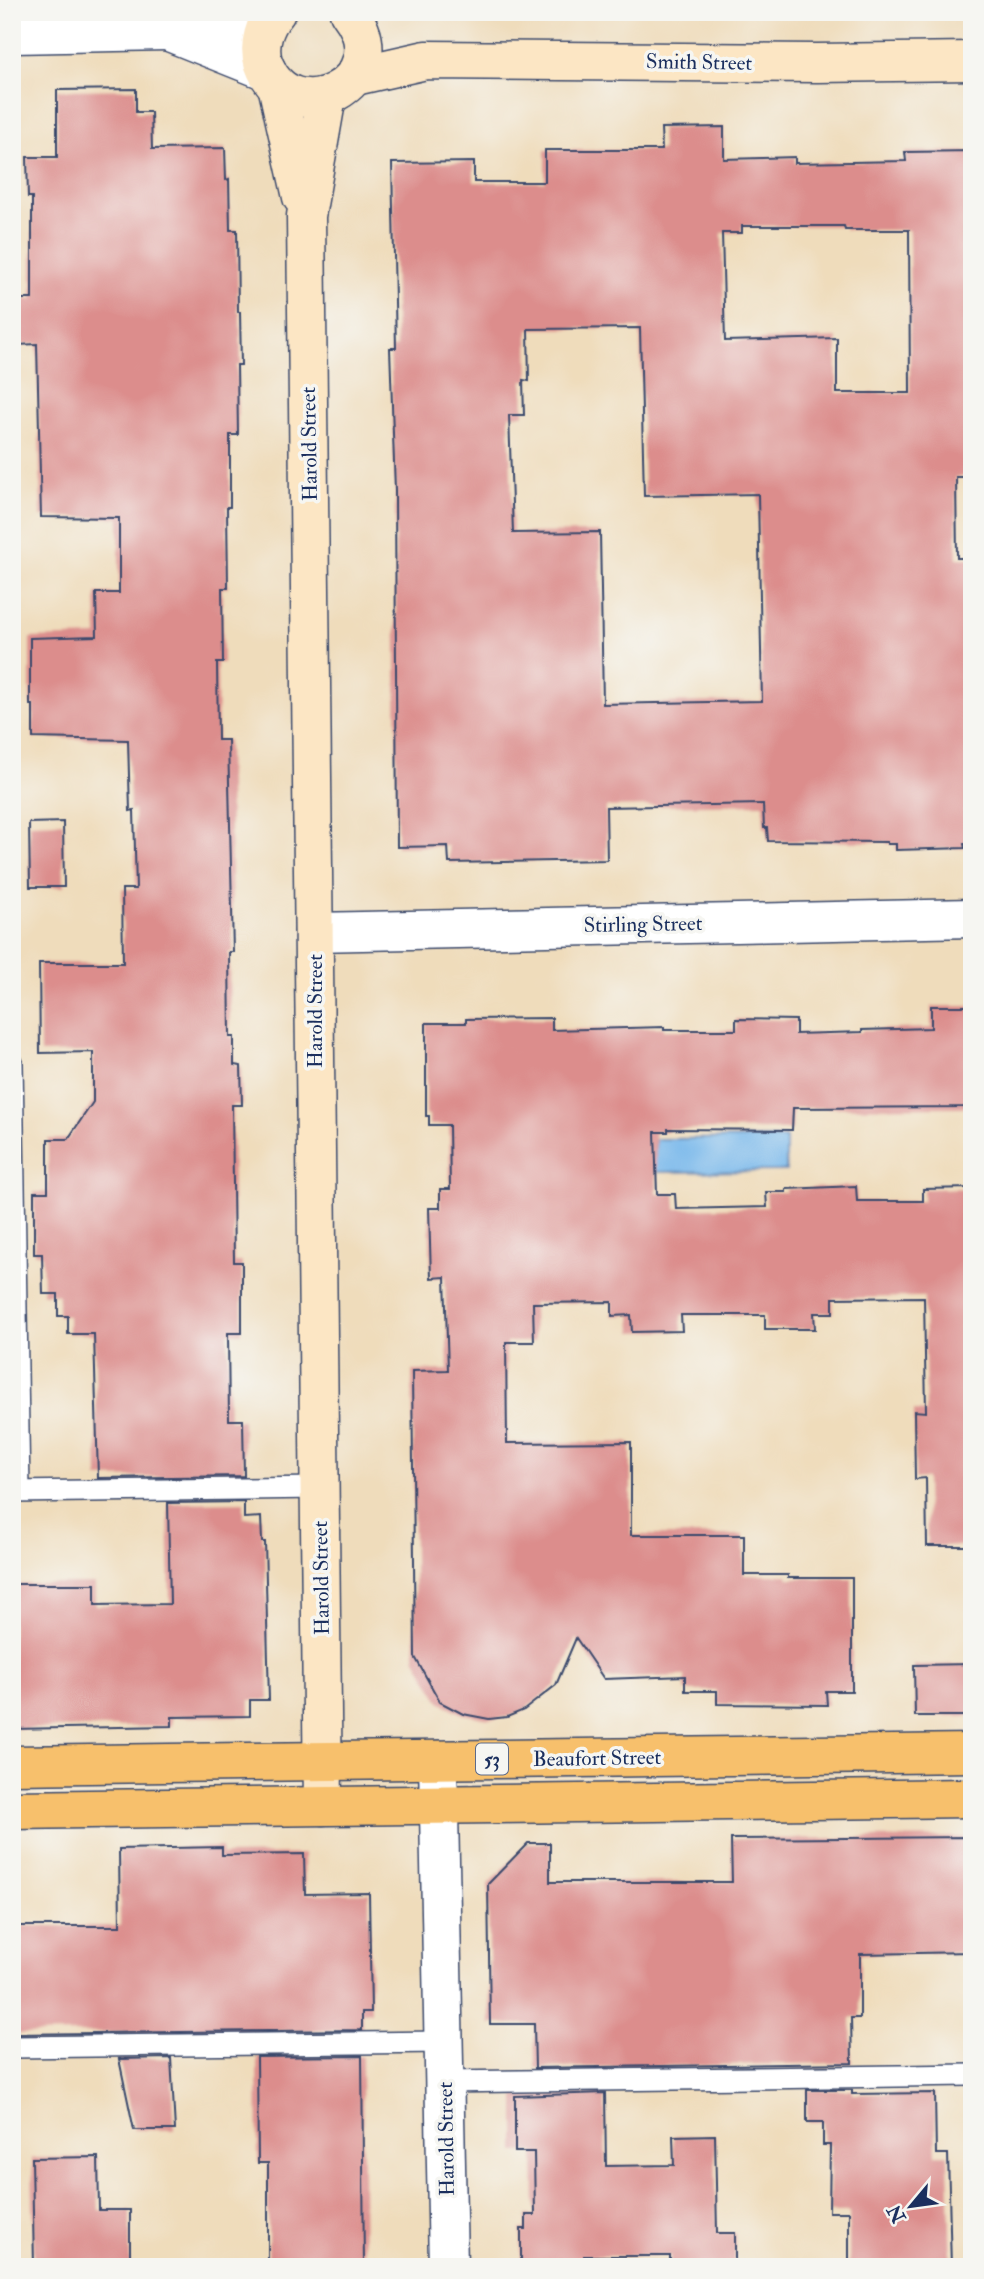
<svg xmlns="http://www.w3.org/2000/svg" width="984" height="2279" font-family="'IM FELL Double Pica',serif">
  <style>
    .water { fill: #77b7eb; stroke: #4973a4; stroke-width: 2 }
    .building { fill: #dc8d8c; fill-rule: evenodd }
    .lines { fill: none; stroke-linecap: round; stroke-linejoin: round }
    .lane-casing { stroke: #3b496c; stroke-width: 24 }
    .street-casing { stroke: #3b496c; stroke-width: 41 }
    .secondary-casing { stroke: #3b496c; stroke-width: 41 }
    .primary-casing { stroke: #3b496c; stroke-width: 41 }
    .lane { stroke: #fff; stroke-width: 21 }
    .street { stroke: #fff; stroke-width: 38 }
    .secondary { stroke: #fce6c4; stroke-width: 38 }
    .primary { stroke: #f7c06c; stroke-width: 38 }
    .labels { text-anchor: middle; stroke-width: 7; stroke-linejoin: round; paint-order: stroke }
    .shield { fill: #f6f6f2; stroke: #5d6b8a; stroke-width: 2 }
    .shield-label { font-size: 19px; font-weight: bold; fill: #1b2f5e }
    .street-label { font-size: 21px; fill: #1b2f5e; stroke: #f6f6f2 }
  </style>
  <rect width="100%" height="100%" fill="#f6f6f2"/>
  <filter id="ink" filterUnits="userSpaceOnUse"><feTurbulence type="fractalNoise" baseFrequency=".0143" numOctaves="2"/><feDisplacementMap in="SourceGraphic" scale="14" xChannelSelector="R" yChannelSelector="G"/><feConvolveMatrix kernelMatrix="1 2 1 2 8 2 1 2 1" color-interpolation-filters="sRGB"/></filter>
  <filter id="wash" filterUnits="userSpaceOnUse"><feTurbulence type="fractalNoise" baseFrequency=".00686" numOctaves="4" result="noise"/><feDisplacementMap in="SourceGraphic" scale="28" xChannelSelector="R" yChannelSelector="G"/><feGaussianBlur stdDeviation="1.57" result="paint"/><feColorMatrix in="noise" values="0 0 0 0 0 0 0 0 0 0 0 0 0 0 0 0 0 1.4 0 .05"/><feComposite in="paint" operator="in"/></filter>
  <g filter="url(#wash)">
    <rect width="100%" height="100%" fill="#efdcbb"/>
    <path class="water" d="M 786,1138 L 786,1171 L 655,1172 L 655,1139 Z"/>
    <g id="blocks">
      <g class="building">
        <path d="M 136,89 L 136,112 L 151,112 L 152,149 L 225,148 L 226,180 L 229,179 L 230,230 L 237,230 L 238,312 L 240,312 L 241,365 L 237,365 L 238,435 L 230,435 L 230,507 L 227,507 L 228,588 L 222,588 L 223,663 L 217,663 L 218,740 L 228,740 L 233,952 L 229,952 L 230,1037 L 234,1037 L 234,1065 L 241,1066 L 242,1105 L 232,1105 L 234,1262 L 242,1262 L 242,1333 L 228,1333 L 229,1420 L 243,1420 L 244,1476 L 98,1478 L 94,1334 L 68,1334 L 68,1316 L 58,1316 L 58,1294 L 43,1294 L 42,1254 L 34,1254 L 34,1192 L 48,1192 L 48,1139 L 68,1139 L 93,1102 L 93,1052 L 40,1053 L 39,963 L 123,963 L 122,889 L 136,889 L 134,810 L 130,811 L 128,740 L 33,738 L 33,705 L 30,705 L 30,638 L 97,636 L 96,593 L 119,593 L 119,518 L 41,517 L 37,344 L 17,345 L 16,299 L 32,299 L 32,197 L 28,197 L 27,157 L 57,157 L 57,90 Z"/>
        <path d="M 724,127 L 724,159 L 795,157 L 795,163 L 906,161 L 905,152 L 972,151 L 972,465 L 964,465 L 964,477 L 956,477 L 957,558 L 972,558 L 972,843 L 964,844 L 965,848 L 896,850 L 896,844 L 887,844 L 887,842 L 768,841 L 767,828 L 764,828 L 763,804 L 606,807 L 607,860 L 449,863 L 448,846 L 397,847 L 395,490 L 390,348 L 396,348 L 392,163 L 474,162 L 474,182 L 545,182 L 545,150 L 662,150 L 661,128 ZM 742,226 L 844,226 L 845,230 L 909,230 L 910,393 L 837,393 L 837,338 L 725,341 L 722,233 L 742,233 ZM 640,328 L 644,496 L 758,494 L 762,701 L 603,704 L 600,532 L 513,533 L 509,415 L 524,415 L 523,380 L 529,381 L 528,329 Z"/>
        <path d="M 63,822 L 64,887 L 30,887 L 29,823 Z"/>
        <path d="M 931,1006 L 972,1006 L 972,1107 L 793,1108 L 792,1130 L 668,1129 L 668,1132 L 655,1132 L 657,1194 L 675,1194 L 676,1209 L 767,1207 L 766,1192 L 786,1192 L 786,1189 L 856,1186 L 857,1201 L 923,1201 L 923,1189 L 972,1188 L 972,1546 L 927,1546 L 926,1478 L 915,1479 L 914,1411 L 926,1412 L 924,1297 L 833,1298 L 833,1313 L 814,1313 L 815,1329 L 765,1329 L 765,1315 L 681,1315 L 682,1331 L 632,1332 L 631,1315 L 612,1316 L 612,1302 L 533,1303 L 534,1342 L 506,1342 L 507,1443 L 631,1442 L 631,1535 L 744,1535 L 744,1575 L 788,1575 L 788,1578 L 852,1578 L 852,1691 L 826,1691 L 827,1705 L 717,1704 L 717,1691 L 685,1691 L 685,1676 L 604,1679 L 576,1638 L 556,1685 L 524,1710 L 507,1717 L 489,1719 L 463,1714 L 440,1702 L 415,1657 L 412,1371 L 448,1370 L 445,1277 L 431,1278 L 429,1208 L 440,1208 L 440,1189 L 450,1189 L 449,1125 L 429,1125 L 429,1116 L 426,1116 L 426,1023 L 466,1023 L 466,1019 L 552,1018 L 552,1030 L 664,1027 L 664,1030 L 736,1030 L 736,1019 L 796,1020 L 796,1034 L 862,1032 L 862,1030 L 931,1028 Z"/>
        <path d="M 244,1502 L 244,1518 L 261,1517 L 262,1542 L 265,1542 L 269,1700 L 250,1700 L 250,1716 L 172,1717 L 172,1726 L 12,1729 L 12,1584 L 95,1584 L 95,1605 L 170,1604 L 168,1503 Z"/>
        <path d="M 972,1664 L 972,1716 L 915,1716 L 914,1665 Z"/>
        <path d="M 972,1837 L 972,1952 L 860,1954 L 860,2018 L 851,2018 L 852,2063 L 535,2068 L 534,2024 L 490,2024 L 488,1884 L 528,1843 L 550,1843 L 550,1882 L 732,1882 L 731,1839 Z"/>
        <path d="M 222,1847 L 222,1855 L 304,1854 L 305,1894 L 369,1893 L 371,2012 L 362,2012 L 362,2030 L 12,2034 L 12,1926 L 120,1926 L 119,1849 Z"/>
        <path d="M 362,2056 L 364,2267 L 268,2267 L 268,2163 L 258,2163 L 257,2057 Z"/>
        <path d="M 171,2058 L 175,2130 L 134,2130 L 119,2059 Z"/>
        <path d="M 807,2090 L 852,2090 L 852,2094 L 935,2093 L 936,2154 L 948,2154 L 951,2267 L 849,2267 L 849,2212 L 829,2212 L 830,2145 L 823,2145 L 823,2122 L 807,2122 Z"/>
        <path d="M 605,2093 L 606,2166 L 674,2165 L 673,2136 L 715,2135 L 717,2233 L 735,2233 L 735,2267 L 670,2267 L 670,2256 L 584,2256 L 584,2267 L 521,2267 L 521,2229 L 526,2229 L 526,2215 L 535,2215 L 534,2152 L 515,2152 L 515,2096 Z"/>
        <path d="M 98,2157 L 99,2210 L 130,2210 L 130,2267 L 34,2267 L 32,2158 Z"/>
      </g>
    </g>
  </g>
  <g filter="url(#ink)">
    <use href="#blocks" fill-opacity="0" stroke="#3b496c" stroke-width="2"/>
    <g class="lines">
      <defs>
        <g id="lane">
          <path d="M 12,1063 L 19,1492"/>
          <path d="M 12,1492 L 320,1488"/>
          <path d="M 12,2047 L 444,2042"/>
          <path d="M 445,2082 L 972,2075"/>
        </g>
        <g id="street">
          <path d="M 172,33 L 267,71"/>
          <path d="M 12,34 L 167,31 L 270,19"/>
          <path d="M 314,932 L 972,918"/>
          <path d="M 438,1760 L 448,2267"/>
        </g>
        <g id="secondary">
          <path d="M 276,12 C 264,25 258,45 263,62 C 289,138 403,81 349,12"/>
          <path d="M 355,76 L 426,60 L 817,63 L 972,61"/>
          <path d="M 277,85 L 302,197"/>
          <path d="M 323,1806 L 306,216 L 327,96"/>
        </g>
        <g id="primary">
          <path d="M 12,1765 L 972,1753"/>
          <path d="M 12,1810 L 972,1798"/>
        </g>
      </defs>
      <use href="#lane" class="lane-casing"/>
      <use href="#street" class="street-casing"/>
      <use href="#secondary" class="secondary-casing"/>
      <use href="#primary" class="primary-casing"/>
      <use href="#lane" class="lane"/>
      <use href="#street" class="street"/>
      <use href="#secondary" class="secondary"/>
      <use href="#primary" class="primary"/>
    </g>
  </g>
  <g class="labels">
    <rect class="shield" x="476" y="1743.5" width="32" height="31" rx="5"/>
    <g class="shield-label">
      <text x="492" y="1766">53</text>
    </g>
    <g class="street-label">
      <text transform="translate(699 62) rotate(1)" y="7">Smith Street</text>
      <text transform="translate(309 444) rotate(-91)" y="7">Harold Street</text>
      <text transform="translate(643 924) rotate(-1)" y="7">Stirling Street</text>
      <text transform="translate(315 1011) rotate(-90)" y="7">Harold Street</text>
      <text transform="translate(321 1578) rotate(-91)" y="7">Harold Street</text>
      <text transform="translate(597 1758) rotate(-1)" y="7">Beaufort Street</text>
      <text transform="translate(446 2139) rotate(-91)" y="7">Harold Street</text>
    </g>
  </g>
  <rect width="984" height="2279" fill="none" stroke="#f6f6f2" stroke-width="42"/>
  <g transform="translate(911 2206) rotate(241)" stroke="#f6f6f2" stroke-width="5" paint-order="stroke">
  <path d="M0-5L12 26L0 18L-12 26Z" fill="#1b2f5e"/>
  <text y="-10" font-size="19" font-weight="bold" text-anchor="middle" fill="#1b2f5e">N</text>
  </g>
</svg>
